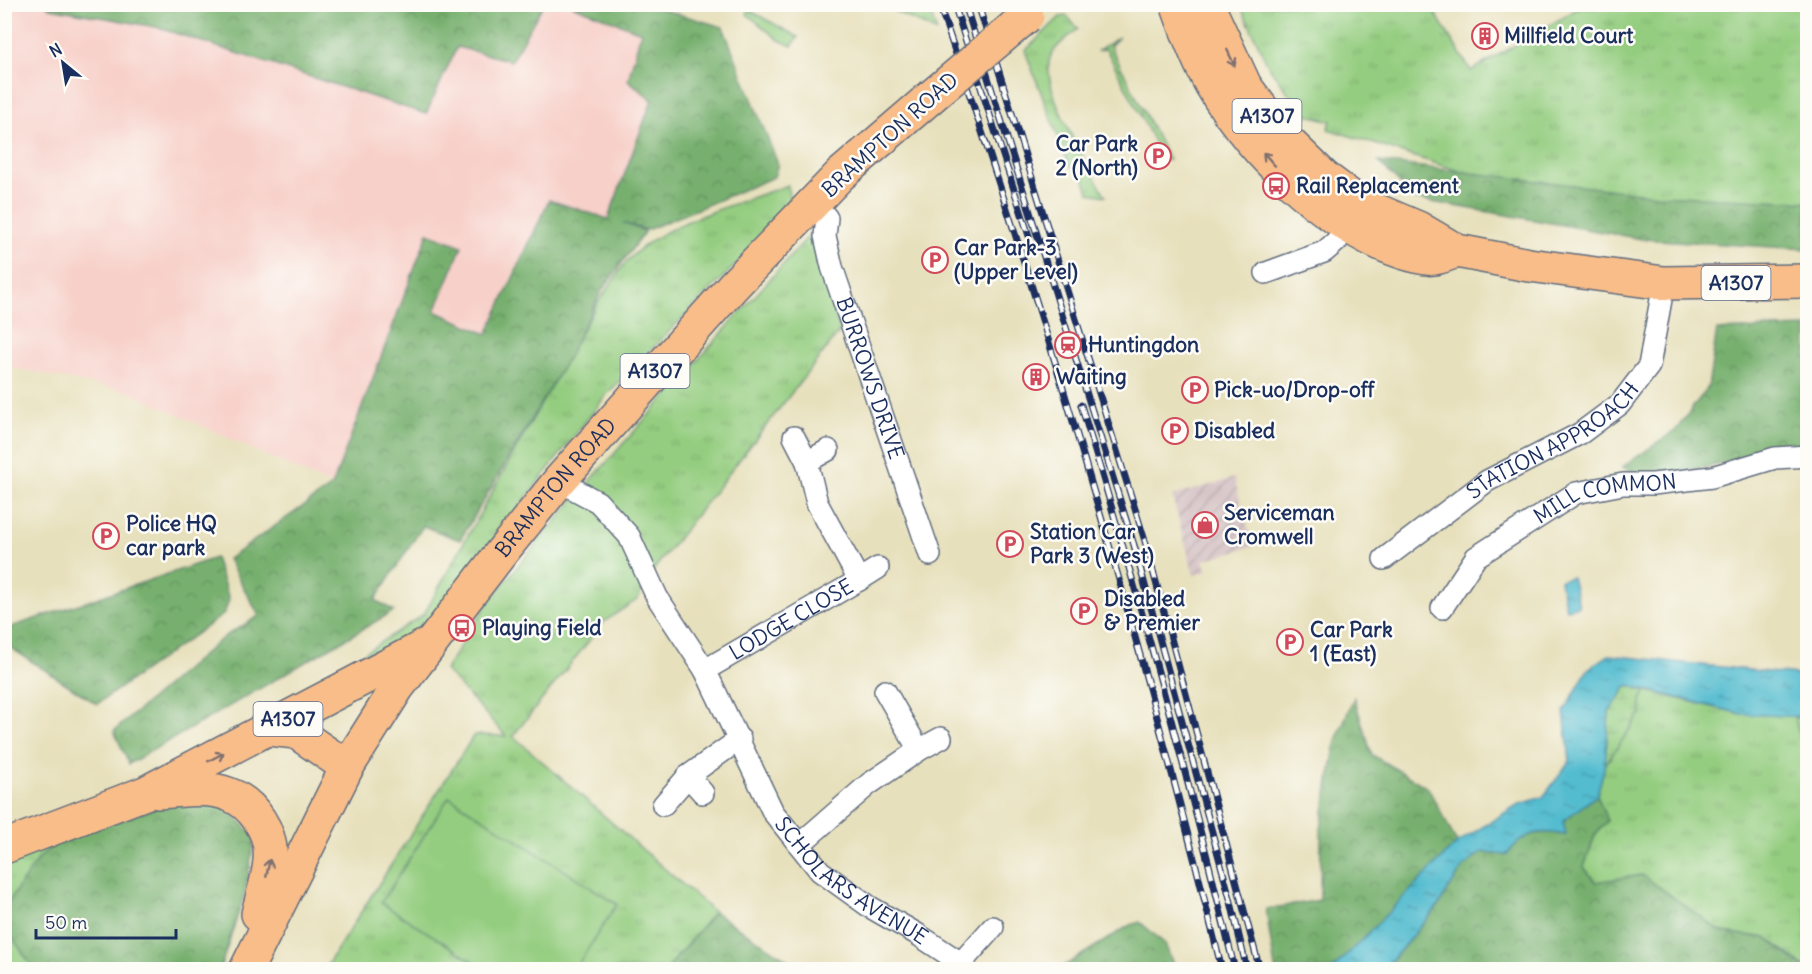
<svg xmlns="http://www.w3.org/2000/svg" width="1812" height="974" font-family="Delius,sans-serif">
  <style>
    .built { fill: #f7d0c9 }
    .industrial { fill: url(#industrial-furrows) }
    .grass { fill: url(#grass-tufts); stroke: #587e6f; stroke-width: 1.5 }
    .forest { fill: url(#forest-crowns); stroke: #497066; stroke-width: 1.5 }
    .wetland { fill: url(#wetland-marsh); stroke: #587e6f; stroke-width: 1.5 }
    .garden { fill: #94cd80; stroke: #587e6f; stroke-width: 1.5 }
    .water { fill: url(#water-ripples); stroke: #377696; stroke-width: 1.5 }
    .lines { fill: none; stroke-linecap: round; stroke-linejoin: round }
    .street-casing { stroke: #626d7f; stroke-width: 24 }
    .primary-casing { stroke: #626d7f; stroke-width: 36 }
    .street { stroke: #fff; stroke-width: 21 }
    .primary { stroke: #f9bd89; stroke-width: 33 }
    .rail-casing { stroke: #1b2f5e; stroke-width: 7 }
    .rail { stroke: #fdfcf7; stroke-width: 4.5; stroke-dasharray: 14; stroke-linecap: butt }
    .primary-bridge-casing { stroke: #626d7f; stroke-width: 36; stroke-linecap: butt }
    .primary-bridge { stroke: #f9bd89; stroke-width: 33 }
    .oneway { stroke: #7f6f71 }
    .labels { text-anchor: middle; stroke-width: 5; stroke-linejoin: round; paint-order: stroke }
    .shield { fill: #fdfcf7; stroke: #5f6c8c; stroke-width: 1.5 }
    .shield-label { font-size: 20px; font-weight: bold; fill: #1b2f5e }
    .poi-label { font-size: 21px; font-weight: bold; fill: #1b2f5e; stroke: #fdfcf7; text-anchor: start }
    .street-label { font-size: 21px; fill: #1b2f5e; stroke: #fdfcf7 }
  </style>
  <defs>
    <pattern id="industrial-furrows" width="10" height="10" patternUnits="userSpaceOnUse" patternTransform="scale(1.5)"><rect width="10" height="10" fill="#d2bec1"/><path d="M-1 1l2-2M0 10L10 0M9 11l2-2" fill="none" stroke="#aa9ba0"/></pattern>
    <pattern id="grass-tufts" width="24" height="20" patternUnits="userSpaceOnUse" patternTransform="scale(1.5)"><rect width="24" height="20" fill="#94cd80"/><path d="M3 7l-1-3M5 7V3M7 7l1-3M15 17l-1-3M17 17v-4M19 17l1-3" fill="none" stroke="#7fb071"/></pattern>
    <pattern id="forest-crowns" width="20" height="18" patternUnits="userSpaceOnUse" patternTransform="scale(1.5)"><rect width="20" height="18" fill="#77b06e"/><path d="M2 6a3 3 0 1 1 6 0M12 15a3 3 0 1 1 6 0" fill="none" stroke="#61905e"/></pattern>
    <pattern id="wetland-marsh" width="20" height="14" patternUnits="userSpaceOnUse" patternTransform="scale(1.5)"><rect width="20" height="14" fill="#94cd80"/><path d="M1 5h8M5 5V1M11 12h8M15 12V8" fill="none" stroke="#7fb071"/></pattern>
    <pattern id="water-ripples" width="26" height="14" patternUnits="userSpaceOnUse" patternTransform="scale(1.5)"><rect width="26" height="14" fill="#53bccf"/><path d="M2 4q2-2 4 0t4 0M15 11q2-2 4 0t4 0" fill="none" stroke="#4499ab"/></pattern>
  </defs>
  <rect width="100%" height="100%" fill="#fdfcf7"/>
  <filter id="ink" filterUnits="userSpaceOnUse"><feTurbulence type="fractalNoise" baseFrequency=".0167" numOctaves="2"/><feDisplacementMap in="SourceGraphic" scale="12" xChannelSelector="R" yChannelSelector="G"/><feConvolveMatrix kernelMatrix="1 2 1 2 8 2 1 2 1" color-interpolation-filters="sRGB"/></filter>
  <filter id="wash" filterUnits="userSpaceOnUse"><feTurbulence type="fractalNoise" baseFrequency=".008" numOctaves="4" result="noise"/><feDisplacementMap in="SourceGraphic" scale="24" xChannelSelector="R" yChannelSelector="G"/><feGaussianBlur stdDeviation="1.35" result="paint"/><feColorMatrix in="noise" values="0 0 0 0 0 0 0 0 0 0 0 0 0 0 0 0 0 1.4 0 .05"/><feComposite in="paint" operator="in"/></filter>
  <g filter="url(#wash)">
    <rect width="100%" height="100%" fill="#e7e0bc"/>
    <path class="built" d="M 5,5 L 46,5 L 50,8 L 156,27 L 457,47 L 511,61 L 543,5 L 572,5 L 641,32 L 628,79 L 652,99 L 608,219 L 516,267 L 487,334 L 435,311 L 462,246 L 428,233 L 332,486 L 129,392 L 5,366 Z"/>
    <path class="industrial" d="M 1234,478 L 1253,546 L 1204,560 L 1207,571 L 1194,575 L 1172,496 Z"/>
    <g class="grass">
      <path d="M 883,5 L 928,5 L 937,32 Z"/>
      <path d="M 1240,5 L 1430,5 L 1471,71 L 1584,5 L 1807,5 L 1807,239 L 1612,220 L 1328,129 L 1331,121 L 1304,114 L 1269,67 Z"/>
      <path d="M 749,10 L 798,37 L 792,46 L 779,40 L 747,14 Z"/>
      <path d="M 1067,16 L 1078,29 C 1070,36 1056,45 1051,55 C 1037,85 1089,168 1106,196 L 1089,193 L 1084,176 L 1069,165 L 1025,51 L 1060,17 Z"/>
      <path d="M 1119,37 L 1110,46 L 1169,160 L 1164,161 L 1106,49 L 1097,51 Z"/>
      <path d="M 788,185 L 790,210 L 607,394 L 420,634 L 356,671 L 352,661 L 424,614 L 598,302 C 609,287 618,270 631,257 C 669,220 738,204 788,185 Z"/>
      <path d="M 813,231 L 840,331 L 655,568 L 638,599 L 604,622 L 513,736 L 714,912 L 667,969 L 324,970 L 474,735 L 506,736 L 445,670 L 491,598 L 590,481 Z"/>
      <path d="M 1646,691 L 1742,714 L 1807,716 L 1807,968 L 1767,938 L 1722,932 L 1642,875 L 1595,882 L 1584,867 L 1595,835 L 1607,821 L 1597,795 L 1605,765 L 1641,713 L 1641,699 Z"/>
      <path d="M 56,843 L 38,859 L 5,910 L 5,858 Z"/>
      <path d="M 4,923 L 7,930 L 34,969 L 11,969 L 5,959 Z"/>
    </g>
    <g class="forest">
      <path d="M 46,5 L 543,5 L 511,61 L 457,47 L 426,114 L 156,27 L 50,8 Z"/>
      <path d="M 572,5 L 648,5 L 723,27 L 778,164 L 774,177 L 647,230 L 623,223 L 645,231 L 602,290 L 564,365 L 460,540 L 423,526 L 375,600 L 394,611 L 129,764 L 114,731 L 225,636 L 259,616 L 228,559 L 332,486 L 428,233 L 462,246 L 435,311 L 487,334 L 549,200 L 608,219 L 652,100 L 628,80 L 641,32 Z"/>
      <path d="M 1379,162 L 1657,195 L 1807,202 L 1807,249 L 1642,239 L 1415,199 Z"/>
      <path d="M 1807,327 L 1807,446 L 1773,446 L 1717,465 L 1646,478 L 1622,467 L 1676,430 L 1708,387 L 1717,330 Z"/>
      <path d="M 215,558 L 229,599 L 224,614 L 97,704 L 5,644 L 5,629 Z"/>
      <path d="M 1354,698 L 1372,755 L 1428,788 L 1457,843 L 1333,969 L 1275,969 L 1266,909 L 1320,900 L 1321,829 L 1336,740 Z"/>
      <path d="M 1597,795 L 1607,821 L 1595,835 L 1584,867 L 1595,882 L 1642,875 L 1722,932 L 1767,938 L 1807,970 L 1384,970 L 1438,906 L 1463,867 L 1482,852 L 1506,855 C 1525,832 1537,829 1565,835 L 1563,821 Z"/>
      <path d="M 177,800 L 226,807 L 255,837 L 245,893 L 220,969 L 34,969 L 7,930 L 5,907 L 38,859 L 56,843 Z"/>
      <path d="M 714,912 L 802,969 L 667,969 Z"/>
      <path d="M 1140,922 L 1165,944 L 1175,969 L 1059,969 L 1130,925 Z"/>
    </g>
    <g class="wetland">
      <path d="M 1628,685 L 1646,691 L 1641,699 L 1641,713 L 1605,765 L 1609,712 Z"/>
      <path d="M 1794,717 L 1807,719 L 1807,757 Z"/>
    </g>
    <path class="garden" d="M 449,797 L 617,904 L 575,969 L 485,969 L 381,903 Z"/>
    <g class="water">
      <path d="M 1572,577 L 1579,606 L 1566,609 L 1560,580 Z"/>
      <path d="M 1609,655 L 1807,676 L 1807,717 L 1742,714 L 1628,685 L 1609,712 L 1605,765 L 1597,795 L 1563,821 L 1566,835 C 1537,829 1525,832 1506,855 L 1482,852 L 1463,867 L 1438,906 L 1384,969 L 1333,969 L 1457,843 L 1517,805 L 1543,797 L 1570,761 L 1564,712 L 1588,669 Z"/>
    </g>
  </g>
  <g filter="url(#ink)">
    <g class="lines">
      <defs>
        <g id="street">
          <path id="s1" d="M 814,202 L 827,218 L 825,236 L 832,267 L 930,555"/>
          <path d="M 1266,273 L 1324,252 L 1337,241 L 1352,213"/>
          <path d="M 807,462 L 828,450"/>
          <path id="s2" d="M 559,481 L 598,502 L 629,536 L 657,597 L 705,670 L 773,812 L 820,871 L 870,907 L 917,934 L 961,963 L 993,927"/>
          <path id="s3" d="M 1384,559 L 1487,481 L 1581,433 L 1620,404 L 1649,366 L 1664,283"/>
          <path d="M 859,580 L 878,568"/>
          <path id="s4" d="M 1442,608 L 1476,557 L 1576,493 L 1623,484 L 1653,484 L 1712,477 L 1775,458 L 1808,456"/>
          <path id="s5" d="M 705,670 L 859,580 L 817,503 L 807,462 L 794,437"/>
          <path d="M 919,750 L 941,738"/>
          <path d="M 688,776 L 703,793"/>
          <path d="M 663,805 L 688,776 L 740,739"/>
          <path d="M 800,844 L 869,784 L 919,750 L 885,691"/>
        </g>
        <g id="primary">
          <path d="M 1177,4 C 1187,32 1197,59 1211,84 C 1251,155 1344,244 1426,258 C 1435,260 1448,254 1457,251"/>
          <path d="M 1207,4 L 1245,86 L 1283,137 L 1324,177 L 1359,203 L 1418,228 L 1457,251 L 1529,265 L 1664,283 L 1808,281"/>
          <path d="M 269,729 L 296,732 L 347,767"/>
          <path d="M 158,792 C 180,791 207,786 228,794 C 253,803 273,833 270,860 C 269,878 262,897 258,914"/>
          <path d="M 4,847 L 145,793 L 423,647"/>
          <path id="s6" d="M 246,970 L 347,767 L 397,688 L 501,553 L 559,481 L 733,286 L 840,175 L 932,96"/>
        </g>
      </defs>
      <use href="#street" class="street-casing"/>
      <use href="#primary" class="primary-casing"/>
      <use href="#street" class="street"/>
      <use href="#primary" class="primary"/>
      <defs>
        <g id="rail">
          <path d="M 939,4 C 1048,321 1142,644 1222,970"/>
          <path d="M 954,4 L 1029,236"/>
          <path d="M 965,4 L 1134,545 L 1231,902 L 1247,970"/>
          <path d="M 978,4 L 1145,541 L 1260,970"/>
          <path d="M 1081,405 C 1138,592 1189,780 1235,970"/>
        </g>
      </defs>
      <use href="#rail" class="rail-casing"/>
      <use href="#rail" class="rail"/>
      <defs>
        <path id="primary-bridge" d="M 932,96 L 1027,16"/>
      </defs>
      <use href="#primary-bridge" class="primary-bridge-casing"/>
      <use href="#primary-bridge" class="primary-bridge"/>
    </g>
    <defs><path id="oneway-shaft" d="M-6 0H5M1.5-3L5.5 0L1.5 3" fill="none" stroke-width="1.6" stroke-linecap="round" stroke-linejoin="round" transform="scale(1.5)"/></defs>
    <g class="oneway">
      <use href="#oneway-shaft" transform="translate(1231 58) rotate(65)"/>
      <use href="#oneway-shaft" transform="translate(1269 159) rotate(-132)"/>
      <use href="#oneway-shaft" transform="translate(216 757) rotate(-28)"/>
      <use href="#oneway-shaft" transform="translate(268 868) rotate(-79)"/>
    </g>
  </g>
  <defs>
    <symbol id="building-ring" viewBox="-11 -11 22 22"><circle r="9.5" fill="#fdfcf7" stroke="#d1495b" stroke-width="1.5"/><path d="M-4-6H4V6H1V3H-1V6H-4ZM-2.5-4.3h1.7v1.8h-1.7ZM.8-4.3h1.7v1.8H.8ZM-2.5-1h1.7V.8h-1.7ZM.8-1h1.7V.8H.8Z" fill="#d1495b"/></symbol>
    <symbol id="parking-ring" viewBox="-11 -11 22 22"><circle r="9.5" fill="#fdfcf7" stroke="#d1495b" stroke-width="1.5"/><path d="M-3.5-5.5H1a3.5 3.5 0 0 1 0 7H-1V5.5H-3.5ZM-1-3.4V-.6H.8a1.4 1.4 0 0 0 0-2.8Z" fill="#d1495b"/></symbol>
    <symbol id="bus-ring" viewBox="-11 -11 22 22"><circle r="9.5" fill="#fdfcf7" stroke="#d1495b" stroke-width="1.5"/><path d="M-5-6H5V4H4V6H2V4H-2V6H-4V4H-5ZM-3.5-4V0h7V-4ZM-3.5 1.2v1.5H-2V1.2ZM2 1.2v1.5H3.5V1.2Z" fill="#d1495b"/></symbol>
    <symbol id="station-ring" viewBox="-11 -11 22 22"><circle r="9.5" fill="#fdfcf7" stroke="#d1495b" stroke-width="1.5"/><path d="M-3-6H3Q5-6 5-4V2Q5 4 3 4L4.5 6H3L1.5 4h-3L-3 6H-4.5L-3 4Q-5 4-5 2V-4Q-5-6-3-6ZM-3.5-4v3h7v-3ZM-3.5 1v1.5H-2V1ZM2 1v1.5H3.5V1Z" fill="#d1495b"/></symbol>
    <symbol id="shop-ring" viewBox="-11 -11 22 22"><circle r="9.5" fill="#fdfcf7" stroke="#d1495b" stroke-width="1.5"/><path d="M-5-2.5h2.3a2.7 3.5 0 0 1 5.4 0H5L5.5 6h-11ZM-1.5-2.5h3a1.5 2.3 0 0 0-3 0Z" fill="#d1495b"/></symbol>
  </defs>
  <g fill-rule="evenodd">
    <use href="#building-ring" x="1470" y="21" width="30" height="30"/>
    <use href="#parking-ring" x="1143" y="141" width="30" height="30"/>
    <use href="#bus-ring" x="1261" y="171" width="30" height="30"/>
    <use href="#parking-ring" x="920" y="245" width="30" height="30"/>
    <use href="#station-ring" x="1053" y="330" width="30" height="30"/>
    <use href="#building-ring" x="1021" y="362" width="30" height="30"/>
    <use href="#parking-ring" x="1180" y="375" width="30" height="30"/>
    <use href="#parking-ring" x="1160" y="416" width="30" height="30"/>
    <use href="#shop-ring" x="1190" y="510" width="30" height="30"/>
    <use href="#parking-ring" x="91" y="521" width="30" height="30"/>
    <use href="#parking-ring" x="995" y="529" width="30" height="30"/>
    <use href="#parking-ring" x="1069" y="596" width="30" height="30"/>
    <use href="#bus-ring" x="447" y="613" width="30" height="30"/>
    <use href="#parking-ring" x="1275" y="627" width="30" height="30"/>
  </g>
  <g class="labels">
    <g class="shield">
      <rect x="1232.5" y="99" width="69" height="34" rx="4.5"/>
      <rect x="1701.5" y="266" width="69" height="34" rx="4.5"/>
      <rect x="620.5" y="354" width="69" height="34" rx="4.5"/>
      <rect x="253.5" y="702" width="69" height="34" rx="4.5"/>
    </g>
    <g class="shield-label">
      <text x="1267" y="123">A1307</text>
      <text x="1736" y="290">A1307</text>
      <text x="655" y="378">A1307</text>
      <text x="288" y="726">A1307</text>
    </g>
    <g class="poi-label">
      <text x="1504" y="43">Millfield Court</text>
      <text x="1138" y="151" text-anchor="end">Car Park<tspan x="1138" dy="24">2 (North)</tspan></text>
      <text x="1296" y="193">Rail Replacement</text>
      <text x="954" y="255">Car Park-3<tspan x="954" dy="24">(Upper Level)</tspan></text>
      <text x="1088" y="352">Huntingdon</text>
      <text x="1056" y="384">Waiting</text>
      <text x="1214" y="397">Pick-uo/Drop-off</text>
      <text x="1194" y="438">Disabled</text>
      <text x="1224" y="520">Serviceman<tspan x="1224" dy="24">Cromwell</tspan></text>
      <text x="126" y="531">Police HQ<tspan x="126" dy="24">car park</tspan></text>
      <text x="1030" y="539">Station Car<tspan x="1030" dy="24">Park 3 (West)</tspan></text>
      <text x="1104" y="606">Disabled<tspan x="1104" dy="24">&amp; Premier</tspan></text>
      <text x="482" y="635">Playing Field</text>
      <text x="1310" y="637">Car Park<tspan x="1310" dy="24">1 (East)</tspan></text>
    </g>
    <g class="street-label">
      <text transform="translate(890 135) rotate(-42)" y="7">BRAMPTON ROAD</text>
      <text dy="7" stroke="none"><textPath href="#s1" startOffset="188">BURROWS DRIVE</textPath></text>
      <text dy="7" stroke="none"><textPath href="#s3" startOffset="207">STATION APPROACH</textPath></text>
      <text dy="7" stroke="none"><textPath href="#s6" startOffset="576">BRAMPTON ROAD</textPath></text>
      <text dy="7" stroke="none"><textPath href="#s4" startOffset="207">MILL COMMON</textPath></text>
      <text dy="7" stroke="none"><textPath href="#s5" startOffset="100">LODGE CLOSE</textPath></text>
      <text dy="7" stroke="none"><textPath href="#s2" startOffset="508">SCHOLARS AVENUE</textPath></text>
    </g>
  </g>
  <rect width="1812" height="974" fill="none" stroke="#fdfcf7" stroke-width="24"/>
  <g transform="translate(63 63) rotate(330)" stroke="#fdfcf7" stroke-width="4.5" paint-order="stroke">
  <path d="M0-4.5L10 22L0 15L-10 22Z" fill="#1b2f5e"/>
  <text y="-9" font-size="16" font-weight="bold" text-anchor="middle" fill="#1b2f5e">N</text>
  </g>
  <path d="M36 929v9h140v-9" fill="none" stroke="#1b2f5e" stroke-width="3"/>
  <text x="45" y="929" font-size="18" fill="#1b2f5e" stroke="#fdfcf7" stroke-width="4.5" paint-order="stroke">50 m</text>
</svg>
